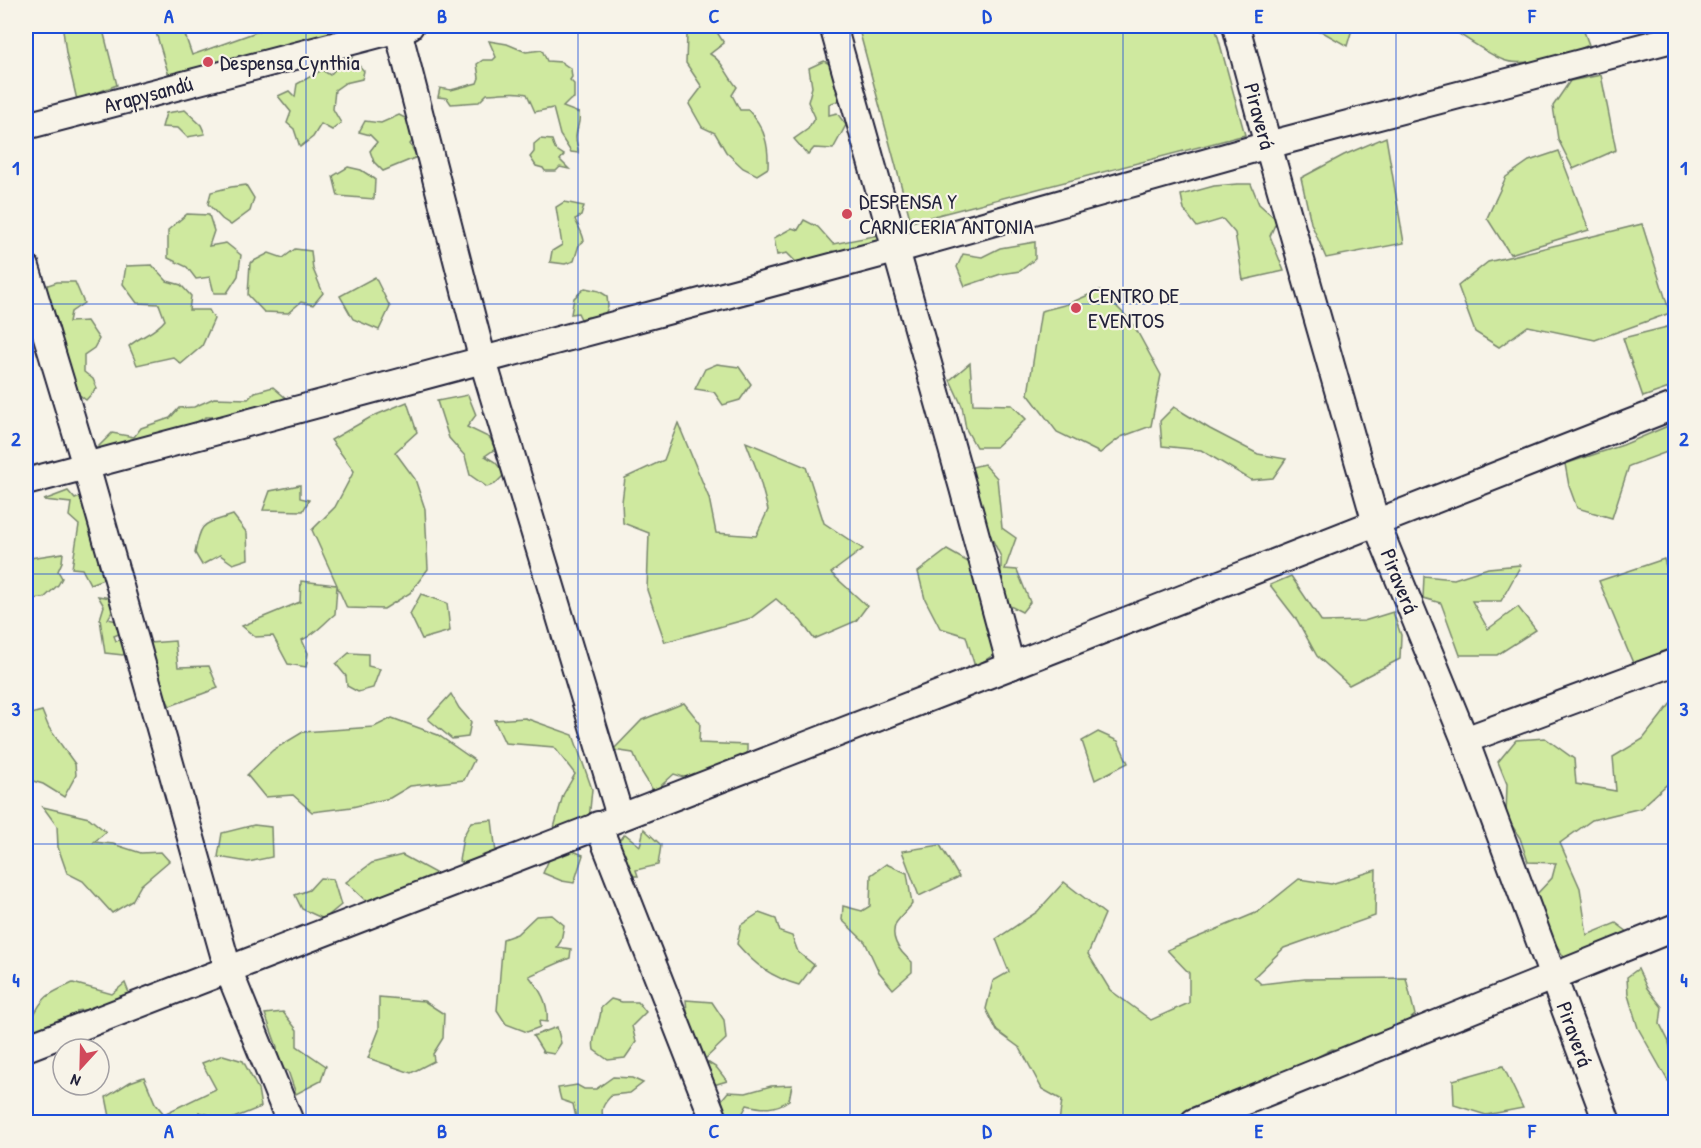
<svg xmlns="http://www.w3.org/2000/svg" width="1701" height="1148" font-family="'Patrick Hand',sans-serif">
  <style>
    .green { fill: #cfe99f; stroke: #78866d; stroke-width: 1.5 }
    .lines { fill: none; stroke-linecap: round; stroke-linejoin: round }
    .street-casing { stroke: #22223b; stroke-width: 30 }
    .street { stroke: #f7f3e8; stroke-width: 26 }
    .grid { fill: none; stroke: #1d4ed8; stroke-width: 1.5; stroke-opacity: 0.55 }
    .poi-dot { fill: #d1495b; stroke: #f7f3e8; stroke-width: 2 }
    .labels { text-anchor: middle; stroke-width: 4.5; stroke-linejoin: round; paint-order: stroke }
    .poi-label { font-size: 22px; fill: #22223b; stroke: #f7f3e8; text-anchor: start }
    .street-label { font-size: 22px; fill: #22223b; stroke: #f7f3e8 }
    .neatline { fill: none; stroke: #1d4ed8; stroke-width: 2 }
    .grid-label { font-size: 20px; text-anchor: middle; font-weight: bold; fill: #1d4ed8 }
  </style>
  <rect width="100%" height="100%" fill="#f7f3e8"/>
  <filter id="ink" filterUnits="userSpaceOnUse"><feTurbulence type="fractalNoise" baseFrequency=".0167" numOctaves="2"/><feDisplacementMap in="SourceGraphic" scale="12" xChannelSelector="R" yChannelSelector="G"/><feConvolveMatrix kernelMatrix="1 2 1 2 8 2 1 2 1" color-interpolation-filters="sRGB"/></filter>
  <g filter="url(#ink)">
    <g class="green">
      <path d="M 73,26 L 102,26 L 117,85 L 77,100 L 66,53 L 63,30 Z"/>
      <path d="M 154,26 L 182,26 L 192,55 L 273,26 L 355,26 L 320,42 L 170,79 Z"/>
      <path d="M 698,26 L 713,26 L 724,43 L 710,54 C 723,61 727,76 737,87 L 732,95 L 740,110 L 748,110 C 765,127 769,146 768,168 L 757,175 L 743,168 L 726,152 L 715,133 L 702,127 L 689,104 L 702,87 L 686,63 L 687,34 Z"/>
      <path d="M 858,26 L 1215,26 L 1245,135 L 911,222 Z"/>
      <path d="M 1299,26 L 1353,26 L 1347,46 L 1321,31 L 1291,29 Z"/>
      <path d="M 1446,26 L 1582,26 L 1589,45 C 1571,54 1522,68 1503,60 C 1484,52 1464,36 1446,26 Z"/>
      <path d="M 489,41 L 507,44 L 526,52 L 542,50 L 547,61 L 561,62 L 571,69 L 572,77 L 570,80 L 574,84 L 574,98 L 570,100 L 563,107 L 579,113 C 581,122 576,129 576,138 C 576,145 579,147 578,153 L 571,152 L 560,135 L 553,108 L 535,112 L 527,94 C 514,90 501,94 487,94 L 479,102 L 451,104 L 447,98 L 438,97 L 440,88 L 451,90 L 477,83 L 479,78 L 477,64 L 483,60 L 493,60 L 496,57 Z"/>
      <path d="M 335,53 L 350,56 L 364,71 L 362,79 L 345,83 L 335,90 L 333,109 L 341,123 L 332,130 L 321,124 L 313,137 L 300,147 L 294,129 L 287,123 L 291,112 L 278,96 L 289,91 L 295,97 L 297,84 L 322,70 L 330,75 L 338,66 Z"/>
      <path d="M 824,61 L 839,69 L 844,85 L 836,93 L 840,100 L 829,104 L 829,115 L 837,113 L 846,125 L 833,149 L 814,148 L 808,155 L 794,139 L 808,129 L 815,117 L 808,102 L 812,87 L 809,68 Z"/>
      <path d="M 1601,75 L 1616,150 L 1573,169 L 1558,139 L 1553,106 L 1570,81 Z"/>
      <path d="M 185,110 L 201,125 L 205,134 L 187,137 L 178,128 L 162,127 L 166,113 Z"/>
      <path d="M 399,115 L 411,121 L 419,132 L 410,144 L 417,157 L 383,171 L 374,162 L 370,151 L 377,142 L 370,135 L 359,132 L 365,121 L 381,123 Z"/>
      <path d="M 1386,137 L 1404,243 L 1326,258 L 1311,223 L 1301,178 L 1344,155 Z"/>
      <path d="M 540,139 L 552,140 L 555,149 L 564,155 L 560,160 L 569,169 L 560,167 L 556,171 L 545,171 L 543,168 L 536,166 L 530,157 L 534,152 L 534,144 Z"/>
      <path d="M 1559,151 L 1589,230 L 1510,254 L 1487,218 L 1506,177 L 1529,161 Z"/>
      <path d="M 348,167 L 361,170 L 375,179 L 374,199 L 338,196 L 333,176 Z"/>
      <path d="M 1237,184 L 1251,184 L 1259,204 L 1277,220 L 1270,236 L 1284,271 L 1243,280 L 1235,233 L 1223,219 L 1197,227 L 1184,210 L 1181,195 L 1214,186 Z"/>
      <path d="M 246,185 L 254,198 L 250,211 L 231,225 L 222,219 L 208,204 L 211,192 L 231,187 Z"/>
      <path d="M 564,202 L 584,206 L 581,216 L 575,219 C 578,227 583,233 584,241 L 579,245 L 574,261 L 565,264 L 550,262 L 552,251 L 562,245 L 556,207 Z"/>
      <path d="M 187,214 L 209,215 L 214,231 L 209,246 L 226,243 L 241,255 L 238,276 L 227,293 L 214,293 L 210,277 L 196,279 L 187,267 L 168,258 L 168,230 Z"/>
      <path d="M 804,220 L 818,227 L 833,244 L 879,235 L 884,245 L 843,252 L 832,251 L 827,258 L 796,262 L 787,253 L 777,255 L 774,238 L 792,228 L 798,230 Z"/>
      <path d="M 1642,224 L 1670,313 L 1595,340 L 1528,326 L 1499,347 L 1475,332 L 1458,286 L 1488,262 Z"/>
      <path d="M 1035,242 L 1035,259 L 1020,271 L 1001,274 L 965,286 L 957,267 L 963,254 L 982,257 L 1000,248 Z"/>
      <path d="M 295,249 L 311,251 L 313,269 L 323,293 L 313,305 L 301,302 L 288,313 L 264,312 L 248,295 L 250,263 L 269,253 L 283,258 Z"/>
      <path d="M 152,265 L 167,281 L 181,285 L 191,296 L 189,310 L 209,310 L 214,319 L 202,346 L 181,364 L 173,357 L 137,365 L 129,346 C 142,335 155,333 165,320 L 159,304 L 137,303 L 123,284 L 126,266 Z"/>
      <path d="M 375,277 L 390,307 L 379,330 L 353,319 L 340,296 Z"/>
      <path d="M 57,282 L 75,282 L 84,303 L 71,312 L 69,322 L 87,321 L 99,339 L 94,348 L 84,355 L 84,372 L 93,379 L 97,388 L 86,400 L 72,389 L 45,286 Z"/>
      <path d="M 585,288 L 599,291 L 607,296 L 608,307 L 603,319 L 592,322 L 588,317 L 581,319 L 578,313 L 571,314 L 574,298 Z"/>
      <path d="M 1100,290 L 1132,322 L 1161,375 L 1151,426 L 1121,437 L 1100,453 L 1057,432 L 1028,394 L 1041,311 L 1068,304 Z"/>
      <path d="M 1675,325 L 1675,386 L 1643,397 L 1623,338 Z"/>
      <path d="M 970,363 L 973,404 L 1012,405 L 1026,419 L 996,447 L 976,447 L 966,429 L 962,406 L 950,380 Z"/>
      <path d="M 717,364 L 739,367 L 751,384 L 740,400 L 723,405 L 714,392 L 695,389 L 705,369 Z"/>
      <path d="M 273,387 L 288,400 L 226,417 L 206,417 L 177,433 L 109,460 L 96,449 L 112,433 L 134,437 L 141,428 L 170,418 L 179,408 L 194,407 L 214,398 L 248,399 L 255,392 Z"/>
      <path d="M 468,395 L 476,415 L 467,427 L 490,438 L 495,449 L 485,456 L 495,462 L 505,474 L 495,484 L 487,487 L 470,475 L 465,456 L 449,438 L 437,401 Z"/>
      <path d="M 407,402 L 417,432 L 395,452 L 415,479 L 425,509 L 428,569 L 410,593 L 384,609 L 347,608 L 337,586 L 335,614 C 323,624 317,633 302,640 L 308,653 L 306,667 L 288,664 L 273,636 L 255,637 L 242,626 L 300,602 L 301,581 L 337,585 L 312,530 L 335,507 L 354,471 L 331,440 L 371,417 Z"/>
      <path d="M 1174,407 L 1210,429 L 1258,454 L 1286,459 L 1273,478 L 1251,480 L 1201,450 L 1162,446 L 1160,421 Z"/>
      <path d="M 678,423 L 709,498 L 716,533 L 756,536 L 768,510 L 758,473 L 746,442 L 806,467 L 824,523 L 863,549 L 831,573 L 867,606 L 856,621 L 814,639 L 801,621 L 776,599 L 751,618 L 665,642 L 647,590 L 649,533 L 623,523 L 622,502 L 625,478 L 664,460 Z"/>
      <path d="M 1675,423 L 1675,449 L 1629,466 L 1612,518 L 1577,508 L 1569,486 L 1565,464 L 1623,445 Z"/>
      <path d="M 984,464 L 997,478 L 1002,528 L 1016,538 L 1005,569 L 1017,570 L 1030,602 L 1022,612 L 1010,606 L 1001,584 L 1001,557 L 967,488 L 972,467 Z"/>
      <path d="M 300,485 L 300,498 L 309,500 L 303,511 L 263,510 L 270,491 Z"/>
      <path d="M 68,491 L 75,499 L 84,495 L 92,538 L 96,543 L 106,578 L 90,584 L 82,569 L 72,568 L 79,525 L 69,516 L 71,503 L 44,500 Z"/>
      <path d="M 233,515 L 247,533 L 248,559 L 233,564 L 220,555 L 202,565 L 195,553 C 201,520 203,525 233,515 Z"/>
      <path d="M 947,550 L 977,567 L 999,651 L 975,667 L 966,636 L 940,628 L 925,599 L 918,572 Z"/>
      <path d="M 63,553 L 62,562 L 58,571 L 62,578 L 58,585 L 44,598 L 29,599 L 26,596 L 26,556 L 30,558 Z"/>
      <path d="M 1664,559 L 1675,598 L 1675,653 L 1633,663 L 1599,581 Z"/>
      <path d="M 1521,565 L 1501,601 L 1472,601 L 1488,629 L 1518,607 L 1536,630 L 1497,655 L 1460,655 L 1441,603 L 1423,598 L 1424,576 L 1454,579 L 1488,568 Z"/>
      <path d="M 1291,576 L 1322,622 L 1364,621 L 1393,612 L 1401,635 L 1400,659 L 1349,685 L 1317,656 L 1297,620 L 1270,585 Z"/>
      <path d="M 421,594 L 447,603 L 450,631 L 422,639 L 410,614 Z"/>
      <path d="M 98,596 L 111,598 L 113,610 L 108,619 L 117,621 L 124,632 L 114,636 L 116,641 L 125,639 L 130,648 L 123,655 L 105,653 L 100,619 L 104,606 Z"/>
      <path d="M 175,641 L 178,667 L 209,666 L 218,688 L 170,706 L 155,677 L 149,643 Z"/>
      <path d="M 349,653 L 368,654 L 368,666 L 380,669 L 373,688 L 358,692 L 347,686 L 346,676 L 336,664 Z"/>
      <path d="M 26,692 L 31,714 L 42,711 L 49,728 L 75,764 L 76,775 L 64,797 L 43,784 L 26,779 Z"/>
      <path d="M 451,694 L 459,708 L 471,722 L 468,737 L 452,739 L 428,719 Z"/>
      <path d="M 1675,698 L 1675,777 L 1641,808 L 1592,820 L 1560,843 L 1580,888 L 1587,935 L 1616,923 L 1636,938 L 1568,964 L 1547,930 L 1534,897 L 1552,878 L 1556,863 L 1528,862 L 1520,838 L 1506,816 L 1507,784 L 1498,762 L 1516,740 L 1545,738 L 1574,759 L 1576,784 L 1616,791 L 1613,757 L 1643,739 Z"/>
      <path d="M 684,703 L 700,723 L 699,743 L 747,745 L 747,760 L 693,780 L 674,774 L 654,792 L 641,771 L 633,753 L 613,750 L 642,720 Z"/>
      <path d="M 392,718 L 438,735 L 474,760 L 464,780 L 410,786 L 390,798 L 352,807 L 312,812 L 293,795 L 265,797 L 247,775 L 273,750 L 303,732 L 374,727 Z"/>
      <path d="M 525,718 L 573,735 L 592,789 L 589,820 L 554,828 L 563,795 L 575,774 L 554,747 L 505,743 L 494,720 Z"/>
      <path d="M 1098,732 L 1118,741 L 1128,763 L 1095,780 L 1082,741 Z"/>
      <path d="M 43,807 L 89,818 L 106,832 L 94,842 L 113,844 L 141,853 L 161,852 L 169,861 L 141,885 L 132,901 L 112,913 L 83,881 L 67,873 L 58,847 L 57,826 Z"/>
      <path d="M 492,820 L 496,853 L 476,867 L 459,861 L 463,837 L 471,822 Z"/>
      <path d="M 254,825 L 271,827 L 272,857 L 248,862 L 218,857 L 222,833 Z"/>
      <path d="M 644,829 L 661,845 L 658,865 L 636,870 L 638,876 L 622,876 L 615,844 L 625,834 L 640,846 Z"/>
      <path d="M 940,845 L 959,877 L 919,896 L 902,851 Z"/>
      <path d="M 568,849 L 583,855 L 574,883 L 562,881 L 543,873 L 552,853 Z"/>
      <path d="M 402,855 L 437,874 L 430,883 L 369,904 L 346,882 L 372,863 Z"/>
      <path d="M 886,864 L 907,873 L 912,904 C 908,910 900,917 896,923 C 889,939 901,953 912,962 L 912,972 L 893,989 L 879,972 L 865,942 L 842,920 L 843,906 L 862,911 L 870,906 L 871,875 Z"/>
      <path d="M 1376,870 L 1375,916 L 1284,948 L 1254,977 L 1261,984 L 1305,979 L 1406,978 L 1415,1015 L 1370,1051 L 1332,1049 L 1230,1105 L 1188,1113 L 1168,1122 L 1059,1122 L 1062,1100 L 1042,1089 L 1020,1048 L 997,1031 L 986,1009 L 993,981 L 1009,972 L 996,939 L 1037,912 L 1064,882 L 1105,914 L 1088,954 L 1110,990 L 1151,1020 L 1189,1003 L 1189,973 L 1167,950 L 1258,912 L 1299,879 L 1331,884 Z"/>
      <path d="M 320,878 L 333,879 L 341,905 L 324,919 L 302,909 L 295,895 L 309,890 Z"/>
      <path d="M 759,913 L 776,919 L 780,932 L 792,936 L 798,952 L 814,965 L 799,985 C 771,977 755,965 737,944 L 741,925 Z"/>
      <path d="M 552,915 L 564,925 L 561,941 L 557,947 L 571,949 L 570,958 L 529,976 C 540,990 549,1003 547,1022 L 539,1021 L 540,1027 L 527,1032 L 506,1024 L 497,1010 L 503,939 L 517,934 L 536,916 Z"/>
      <path d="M 1638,969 L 1647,988 L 1662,1007 L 1660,1024 L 1669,1042 L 1671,1053 L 1675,1054 L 1675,1085 L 1668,1081 L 1638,1028 L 1628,995 L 1627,977 Z"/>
      <path d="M 73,983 L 112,994 L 125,983 L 129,993 L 117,1005 L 77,1011 L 74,1023 L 36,1032 L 32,1019 C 43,995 50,993 73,983 Z"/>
      <path d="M 379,997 L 424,1001 L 444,1014 L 443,1038 L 433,1054 L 434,1061 L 411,1073 L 368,1058 L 379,1030 Z"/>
      <path d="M 611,999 L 622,1002 L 638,1002 L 646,1012 L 632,1026 L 636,1042 L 625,1058 L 608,1060 L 594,1050 C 591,1035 601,1024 601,1008 Z"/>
      <path d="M 686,1000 L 712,1002 L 724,1020 L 726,1039 L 704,1060 L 717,1068 L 727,1081 L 710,1086 L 689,1037 Z"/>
      <path d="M 283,1012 L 297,1030 L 297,1046 L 326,1066 L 321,1081 L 296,1094 L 288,1071 L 278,1067 L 277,1047 L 265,1014 Z"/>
      <path d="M 557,1027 L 561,1043 L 554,1054 L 543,1052 L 533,1036 Z"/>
      <path d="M 223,1055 L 243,1061 L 258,1089 L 261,1107 L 229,1120 L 199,1112 L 200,1122 L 118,1122 L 110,1117 L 106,1097 L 130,1082 L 144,1077 L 155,1103 L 164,1114 L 216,1089 L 202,1063 Z"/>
      <path d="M 1503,1066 L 1523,1108 L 1486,1115 L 1454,1105 L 1453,1080 Z"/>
      <path d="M 613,1077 L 632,1078 L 643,1083 L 630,1093 L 612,1095 C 603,1104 599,1110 605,1122 L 577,1122 L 573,1104 L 561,1100 L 558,1088 L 577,1085 L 584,1089 L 596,1089 Z"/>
      <path d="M 792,1085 L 789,1100 C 775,1110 763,1109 747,1105 L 738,1122 L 727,1122 L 720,1102 L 728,1092 L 746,1093 L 771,1086 Z"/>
    </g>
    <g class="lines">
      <defs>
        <g id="street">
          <path d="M 397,26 L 483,361 L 620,816"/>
          <path d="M 833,26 L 963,488 L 1011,666"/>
          <path d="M 1236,26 L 1268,145 L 1376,523 L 1465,740 L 1607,1122"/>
          <path d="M 26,126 L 410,26"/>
          <path d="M 26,267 L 86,466 L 228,969 L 290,1122"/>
          <path d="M 26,482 L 895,250 L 1268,145 L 1676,38"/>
          <path d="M 1465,740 L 1676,662"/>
          <path d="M 598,825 L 715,1122"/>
          <path d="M 26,1048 L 1011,666 L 1676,405"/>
          <path d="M 1194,1122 L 1676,927"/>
        </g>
      </defs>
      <use href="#street" class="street-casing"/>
      <use href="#street" class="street"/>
    </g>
  </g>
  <path class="grid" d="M 306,26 L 306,1122M 578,26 L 578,1122M 850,26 L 850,1122M 1123,26 L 1123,1122M 1396,26 L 1396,1122M 26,304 L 1676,304M 26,574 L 1676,574M 26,844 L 1676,844"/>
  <g class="poi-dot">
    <circle cx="208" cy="62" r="6"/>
    <circle cx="847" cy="214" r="6"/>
    <circle cx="1076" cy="308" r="6"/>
  </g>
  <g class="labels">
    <g class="poi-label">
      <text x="220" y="70">Despensa Cynthia</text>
      <text x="859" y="209">DESPENSA Y<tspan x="859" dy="25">CARNICERIA ANTONIA</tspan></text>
      <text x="1088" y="303">CENTRO DE<tspan x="1088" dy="25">EVENTOS</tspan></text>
    </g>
    <g class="street-label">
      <text transform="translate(148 94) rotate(-15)" y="8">Arapysandú</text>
      <text transform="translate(1260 116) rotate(75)" y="8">Piraverá</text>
      <text transform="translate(1400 581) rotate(68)" y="8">Piraverá</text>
      <text transform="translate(1575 1034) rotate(70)" y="8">Piraverá</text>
    </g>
  </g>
  <rect width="1701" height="1148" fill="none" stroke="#f7f3e8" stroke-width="66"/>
  <g transform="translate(81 1067) rotate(202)"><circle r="28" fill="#f7f3e8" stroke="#a29fa3" stroke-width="1.5"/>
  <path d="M0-4.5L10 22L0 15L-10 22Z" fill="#d1495b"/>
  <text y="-9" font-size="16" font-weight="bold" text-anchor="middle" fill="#22223b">N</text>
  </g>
  <rect x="33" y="33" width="1635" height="1082" class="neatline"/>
  <g class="grid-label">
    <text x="169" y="23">A</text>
    <text x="442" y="23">B</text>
    <text x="714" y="23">C</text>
    <text x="987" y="23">D</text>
    <text x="1259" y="23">E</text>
    <text x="1532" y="23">F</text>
    <text x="16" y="175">1</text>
    <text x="1684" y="175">1</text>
    <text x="16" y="446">2</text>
    <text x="1684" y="446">2</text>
    <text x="16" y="716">3</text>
    <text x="1684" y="716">3</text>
    <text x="16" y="987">4</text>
    <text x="1684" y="987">4</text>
    <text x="169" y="1138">A</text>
    <text x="442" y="1138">B</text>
    <text x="714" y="1138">C</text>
    <text x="987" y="1138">D</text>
    <text x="1259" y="1138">E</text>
    <text x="1532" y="1138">F</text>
  </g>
</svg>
